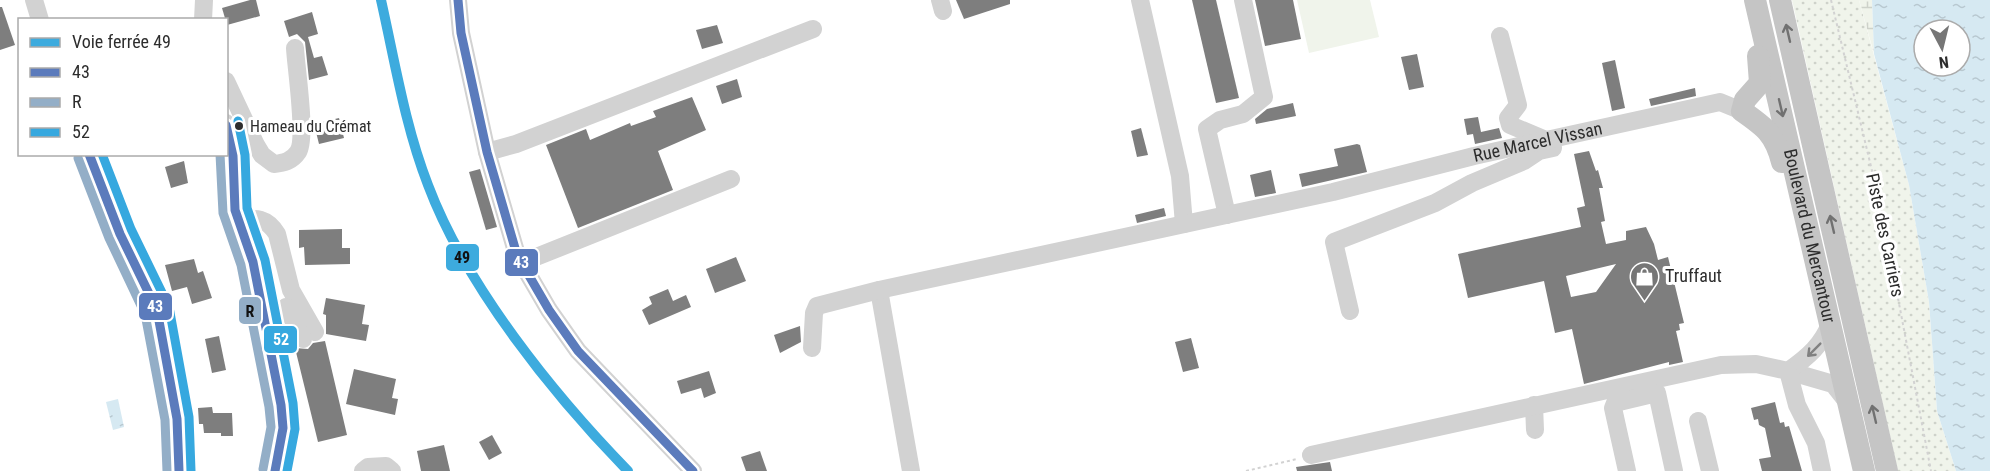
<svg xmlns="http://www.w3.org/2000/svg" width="1990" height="471" font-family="'Roboto Condensed',sans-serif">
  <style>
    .grass { fill: url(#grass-dots) }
    .wetland { fill: url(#wetland-marsh) }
    .garden { fill: #f0f4eb }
    .water { fill: url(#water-ripples); fill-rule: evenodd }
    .building { fill: #7e7e7e; fill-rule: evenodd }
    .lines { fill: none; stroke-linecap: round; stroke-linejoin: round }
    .path { stroke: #d2d2d2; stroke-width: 2; stroke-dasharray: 3 3; stroke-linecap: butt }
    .minor { stroke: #d2d2d2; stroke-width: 18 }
    .major { stroke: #c5c5c5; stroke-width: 22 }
    .bus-1-casing { stroke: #fff; stroke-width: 14 }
    .bus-2-casing { stroke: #fff; stroke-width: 14 }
    .bus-3-casing { stroke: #fff; stroke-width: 14 }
    .bus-1 { stroke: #5b7bbc; stroke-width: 9 }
    .bus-2 { stroke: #93aec7; stroke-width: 9 }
    .bus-3 { stroke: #36a8df; stroke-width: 9 }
    .rail-1-casing { stroke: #fff; stroke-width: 15 }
    .rail-1 { stroke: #3dabde; stroke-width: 10 }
    .oneway { stroke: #717171 }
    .oneway2 { stroke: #808080 }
    .bus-dot { fill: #2d2d2d; stroke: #fff; stroke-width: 2 }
    .labels { text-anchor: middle; stroke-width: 6; stroke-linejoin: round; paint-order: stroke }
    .bus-label { font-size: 16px; fill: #2d2d2d; stroke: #fff; text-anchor: start }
    .street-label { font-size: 18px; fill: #2d2d2d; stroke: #fff }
    .poi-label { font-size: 18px; fill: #2d2d2d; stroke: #fff; text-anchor: start }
    .line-badge { stroke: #fff; stroke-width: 2 }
    .badge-label { font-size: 16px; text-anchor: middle; font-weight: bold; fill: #fff }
    .pale-badge-label { font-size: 16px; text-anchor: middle; font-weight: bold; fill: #111 }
  </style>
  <defs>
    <pattern id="grass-dots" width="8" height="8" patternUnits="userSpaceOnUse" patternTransform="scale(1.5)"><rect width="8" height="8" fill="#f0f4eb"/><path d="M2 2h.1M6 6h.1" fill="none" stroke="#ced2ca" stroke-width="1.8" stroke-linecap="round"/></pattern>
    <pattern id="wetland-marsh" width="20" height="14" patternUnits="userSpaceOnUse" patternTransform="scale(1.5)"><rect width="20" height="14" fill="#f0f4eb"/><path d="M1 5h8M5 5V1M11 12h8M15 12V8" fill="none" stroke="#ced2ca"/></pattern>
    <pattern id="water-ripples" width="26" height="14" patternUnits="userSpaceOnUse" patternTransform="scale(1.5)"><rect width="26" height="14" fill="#d6e9f2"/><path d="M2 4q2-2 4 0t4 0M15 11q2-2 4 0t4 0" fill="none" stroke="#b8c8d0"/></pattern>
  </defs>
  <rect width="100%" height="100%" fill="#fff"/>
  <path class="grass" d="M 1792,0 L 1859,0 L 1909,185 L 1929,302 L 1937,411 L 1956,471 L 1898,471 Z"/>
  <path class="wetland" d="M 1859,0 L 1872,0 L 1874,54 Z"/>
  <path class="garden" d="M 1297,0 L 1370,0 L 1379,37 L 1309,53 Z"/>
  <g class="water">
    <path d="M 1872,0 L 1990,0 L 1990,471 L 1956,471 L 1937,411 L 1929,302 L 1909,185 L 1874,54 ZM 1924,30 L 1960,30 L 1960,66 L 1924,66 Z"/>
    <path d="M 118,399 L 124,427 L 113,430 L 106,402 Z"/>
  </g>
  <g class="building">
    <path d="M 250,0 L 256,0 L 260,16 L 227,25 L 222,8 Z"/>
    <path d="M 956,0 L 1010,0 L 1010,4 L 964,19 Z"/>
    <path d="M 1192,0 L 1216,0 L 1239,98 L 1216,103 Z"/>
    <path d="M 1255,0 L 1293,0 L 1301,39 L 1265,46 Z"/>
    <path d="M 0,7 L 2,7 L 15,45 L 0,50 Z"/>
    <path d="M 312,12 L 318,34 L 308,37 L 314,58 L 322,56 L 328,75 L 309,80 L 305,42 L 297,34 L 289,37 L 284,21 Z"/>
    <path d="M 717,25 L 723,43 L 702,49 L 696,30 Z"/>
    <path d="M 1417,54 L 1424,87 L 1409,90 L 1401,57 Z"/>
    <path d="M 1615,60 L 1625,108 L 1612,111 L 1602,63 Z"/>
    <path d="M 737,79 L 742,97 L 722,104 L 716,86 Z"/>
    <path d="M 1695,88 L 1696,96 L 1651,106 L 1649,99 Z"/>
    <path d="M 692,97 L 706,130 L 658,151 L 673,190 L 578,228 L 546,145 L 586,129 L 590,140 L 630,123 L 631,126 L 656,117 L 653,111 Z"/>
    <path d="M 1293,103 L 1296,116 L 1256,124 L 1255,119 L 1267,109 Z"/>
    <path d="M 1478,117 L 1481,132 L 1499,128 L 1502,138 L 1475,144 L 1473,134 L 1467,135 L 1464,119 Z"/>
    <path d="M 339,118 L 344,138 L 319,144 L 314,124 Z"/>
    <path d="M 1141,128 L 1148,155 L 1137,157 L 1131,131 Z"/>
    <path d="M 1357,144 L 1360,145 L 1367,172 L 1302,187 L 1299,174 L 1338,166 L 1334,149 Z"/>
    <path d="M 1589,151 L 1596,171 L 1598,170 L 1603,188 L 1599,188 L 1605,221 L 1601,222 L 1606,244 L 1626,240 L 1626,231 L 1646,227 L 1654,244 L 1658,260 L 1668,257 L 1684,323 L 1679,324 L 1680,330 L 1676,331 L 1683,362 L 1669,365 L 1669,362 L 1584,384 L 1572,329 L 1555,333 L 1544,281 L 1468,298 L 1458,254 L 1581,227 L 1577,208 L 1585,206 L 1574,154 ZM 1616,264 L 1596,292 L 1571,297 L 1566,276 Z"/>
    <path d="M 184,161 L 188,183 L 171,188 L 165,167 Z"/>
    <path d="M 480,169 L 497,227 L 486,230 L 469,172 Z"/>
    <path d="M 1271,170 L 1276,193 L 1255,197 L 1250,175 Z"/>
    <path d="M 1164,208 L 1166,216 L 1137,223 L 1135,215 Z"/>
    <path d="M 342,229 L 342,248 L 350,248 L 350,264 L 305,265 L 304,247 L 299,248 L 299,230 Z"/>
    <path d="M 736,257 L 746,281 L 715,293 L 706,269 Z"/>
    <path d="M 194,259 L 198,273 L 203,271 L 212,298 L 192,304 L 187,287 L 172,291 L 165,265 Z"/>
    <path d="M 668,289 L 673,301 L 686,295 L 691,307 L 649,325 L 642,310 L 652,304 L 649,297 Z"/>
    <path d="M 326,298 L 365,305 L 362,324 L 369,325 L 366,341 L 326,334 L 326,315 L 323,314 Z"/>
    <path d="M 800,326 L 801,342 L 780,353 L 774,335 Z"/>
    <path d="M 219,336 L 226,370 L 212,373 L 205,339 Z"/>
    <path d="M 1191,338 L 1199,368 L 1183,372 L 1175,342 Z"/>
    <path d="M 325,341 L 347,435 L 318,442 L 295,348 L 308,349 L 313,343 Z"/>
    <path d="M 354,369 L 396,379 L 392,398 L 398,399 L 395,415 L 346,404 Z"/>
    <path d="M 709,371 L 716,393 L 704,398 L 701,388 L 681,394 L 677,381 Z"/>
    <path d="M 1775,402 L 1780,423 L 1784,422 L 1785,427 L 1789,426 L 1802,471 L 1762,471 L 1759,459 L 1771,457 L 1765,428 L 1759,425 L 1758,419 L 1754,420 L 1751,408 Z"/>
    <path d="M 212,407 L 213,413 L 232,413 L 233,436 L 221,436 L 221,433 L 204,433 L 203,424 L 199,424 L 198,408 Z"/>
    <path d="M 492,435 L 502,453 L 489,460 L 479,442 Z"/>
    <path d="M 444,445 L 450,471 L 421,471 L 417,451 Z"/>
    <path d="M 760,451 L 767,471 L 746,471 L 741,457 Z"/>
    <path d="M 1330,462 L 1332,471 L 1297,471 L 1296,467 Z"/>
  </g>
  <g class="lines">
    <g class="path">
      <path d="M 1831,0 L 1880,204 L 1931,471"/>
      <path d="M 1246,471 L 1297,459"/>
    </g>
    <g class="minor">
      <path d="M 34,0 L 40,20"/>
      <path d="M 458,0 L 461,33 L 487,152 L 517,255 L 549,310 L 578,351 L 693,471"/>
      <path d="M 940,0 L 943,11"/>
      <path d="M 1140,0 L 1180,176 L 1184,224"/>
      <path d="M 203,20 L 204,0"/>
      <path d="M 1500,36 L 1518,105 L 1508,118 L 1510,125 L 1546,140"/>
      <path d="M 226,81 L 256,145 L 262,155 L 274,164 C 284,163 292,161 298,152 C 307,138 296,68 295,48"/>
      <path d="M 226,123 L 233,156 L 235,210 L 253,262 L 281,405 L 283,428 L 275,471"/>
      <path d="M 487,152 L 516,144 L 813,29"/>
      <path d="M 89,154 L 120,234 L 157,310 L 177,419 L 179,471"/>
      <path d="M 1227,215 L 1207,129 L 1220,120 L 1243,114 L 1264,97 L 1243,0"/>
      <path d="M 239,221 C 256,217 267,218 277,234 L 291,290 L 315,332"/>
      <path d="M 521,263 L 731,179"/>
      <path d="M 879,290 L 911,471"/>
      <path d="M 286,307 L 303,339"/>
      <path d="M 1350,311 L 1334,242 L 1435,203 L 1472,183 L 1524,161 L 1539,151 L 1553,148"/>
      <path id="s1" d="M 812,348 L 814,313 L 817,306 L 879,290 L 1333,192 L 1474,156 L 1720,102 L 1742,111"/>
      <path d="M 1788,371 L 1833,384 L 1848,403"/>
      <path d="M 1788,371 C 1808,357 1822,345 1831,322"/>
      <path d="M 1534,405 L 1535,430"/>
      <path d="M 1698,421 L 1710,471"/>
      <path d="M 1311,455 L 1721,365 L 1756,364 L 1788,371 L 1797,405 L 1816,443 L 1822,471"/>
      <path d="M 363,471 L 368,467 L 386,466 L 392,471"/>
      <path d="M 1627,471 L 1613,408 L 1615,403 L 1657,393 L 1674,471"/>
    </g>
    <g class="major">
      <path id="s2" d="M 1755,0 L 1864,471"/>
      <path d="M 1780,0 L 1887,471"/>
      <path d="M 1758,56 L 1760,83 L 1745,100 L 1742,111 C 1765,127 1775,134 1782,162"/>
    </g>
    <defs>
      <g id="bus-1">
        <path d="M 458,0 L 461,33 L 487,152 L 517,255 L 549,310 L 578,351 L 693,471"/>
        <path d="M 226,125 L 233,156 L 235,210 L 253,262 L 281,405 L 283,428 L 275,471"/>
        <path d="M 89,154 L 120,234 L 157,310 L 177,419 L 179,471"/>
      </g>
      <g id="bus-2">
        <path d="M 220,154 L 223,213 L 241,265 L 269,407 L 271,427 L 263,469"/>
        <path d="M 78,158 L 109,238 L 145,314 L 165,420 L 167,471"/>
      </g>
      <g id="bus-3">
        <path d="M 238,121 L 245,155 L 247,208 L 265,260 L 293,403 L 295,429 L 287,471"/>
        <path d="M 102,154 L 131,229 L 169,307 L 189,417 L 191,471"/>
      </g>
    </defs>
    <use href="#bus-1" class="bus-1-casing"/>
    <use href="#bus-2" class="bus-2-casing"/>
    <use href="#bus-3" class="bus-3-casing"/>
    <use href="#bus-1" class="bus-1"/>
    <use href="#bus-2" class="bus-2"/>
    <use href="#bus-3" class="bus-3"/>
    <defs>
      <path id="rail-1" d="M 381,0 C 395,62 405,126 428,185 C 466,286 553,394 628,471"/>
    </defs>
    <use href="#rail-1" class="rail-1-casing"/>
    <use href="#rail-1" class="rail-1"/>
  </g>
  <defs><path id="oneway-shaft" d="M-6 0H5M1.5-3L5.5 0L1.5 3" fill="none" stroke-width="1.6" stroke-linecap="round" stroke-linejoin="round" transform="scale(1.5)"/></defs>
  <g class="oneway">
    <use href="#oneway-shaft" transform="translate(1788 33) rotate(-103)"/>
    <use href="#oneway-shaft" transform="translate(1781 108) rotate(77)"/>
    <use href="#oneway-shaft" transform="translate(1832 224) rotate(-103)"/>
    <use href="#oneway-shaft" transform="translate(1874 414) rotate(-103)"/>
  </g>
  <use class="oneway2" href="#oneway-shaft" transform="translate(1814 350) rotate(135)"/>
  <defs>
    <symbol id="shop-pin" viewBox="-11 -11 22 30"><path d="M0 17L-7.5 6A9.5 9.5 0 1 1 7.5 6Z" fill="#767676" stroke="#fff"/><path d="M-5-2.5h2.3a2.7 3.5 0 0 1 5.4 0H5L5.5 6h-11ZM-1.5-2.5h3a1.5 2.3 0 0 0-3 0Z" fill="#fff"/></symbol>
  </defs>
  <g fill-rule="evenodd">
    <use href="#shop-pin" x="1628" y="260" width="33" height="45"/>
  </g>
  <circle class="bus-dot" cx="239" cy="126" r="5"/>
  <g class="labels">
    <g class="bus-label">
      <text x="250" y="132">Hameau du Crémat</text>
    </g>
    <g class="street-label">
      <text dy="6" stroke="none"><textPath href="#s1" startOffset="782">Rue Marcel Vissan</textPath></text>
      <text dy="6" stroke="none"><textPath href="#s2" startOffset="242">Boulevard du Mercantour</textPath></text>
      <text transform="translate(1885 235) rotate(78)" y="6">Piste des Carriers</text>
    </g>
    <g class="poi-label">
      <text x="1665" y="282">Truffaut</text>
    </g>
  </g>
  <g class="line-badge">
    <rect x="445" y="243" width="35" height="29" rx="6" fill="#3dabde"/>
    <rect x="504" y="248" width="35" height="29" rx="6" fill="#5b7bbc"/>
    <rect x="138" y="292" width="35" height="29" rx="6" fill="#5b7bbc"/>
    <rect x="238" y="296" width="24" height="29" rx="6" fill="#93aec7"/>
    <rect x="263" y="325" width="35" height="29" rx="6" fill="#36a8df"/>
  </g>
  <g class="badge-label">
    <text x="521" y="268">43</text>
    <text x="155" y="312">43</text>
    <text x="281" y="345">52</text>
  </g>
  <g class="pale-badge-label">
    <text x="462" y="263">49</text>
    <text x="250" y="317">R</text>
  </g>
  <rect x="18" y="18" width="210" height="138" fill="#ffffff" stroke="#ababab" stroke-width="1.5"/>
  <rect x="30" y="38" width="30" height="9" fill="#3dabde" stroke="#ababab" stroke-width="1.5"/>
  <text x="72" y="48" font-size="18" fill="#2d2d2d">Voie ferrée 49</text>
  <rect x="30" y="68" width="30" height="9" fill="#5b7bbc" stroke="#ababab" stroke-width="1.5"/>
  <text x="72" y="78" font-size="18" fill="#2d2d2d">43</text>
  <rect x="30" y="98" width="30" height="9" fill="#93aec7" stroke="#ababab" stroke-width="1.5"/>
  <text x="72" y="108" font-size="18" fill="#2d2d2d">R</text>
  <rect x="30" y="128" width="30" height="9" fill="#36a8df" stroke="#ababab" stroke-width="1.5"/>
  <text x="72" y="138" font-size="18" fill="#2d2d2d">52</text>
  <g transform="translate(1942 48) rotate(173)"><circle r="28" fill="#ffffff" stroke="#ababab" stroke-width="1.5"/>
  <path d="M0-4.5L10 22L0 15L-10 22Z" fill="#767676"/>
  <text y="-9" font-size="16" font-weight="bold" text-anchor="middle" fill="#2d2d2d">N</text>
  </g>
</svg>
